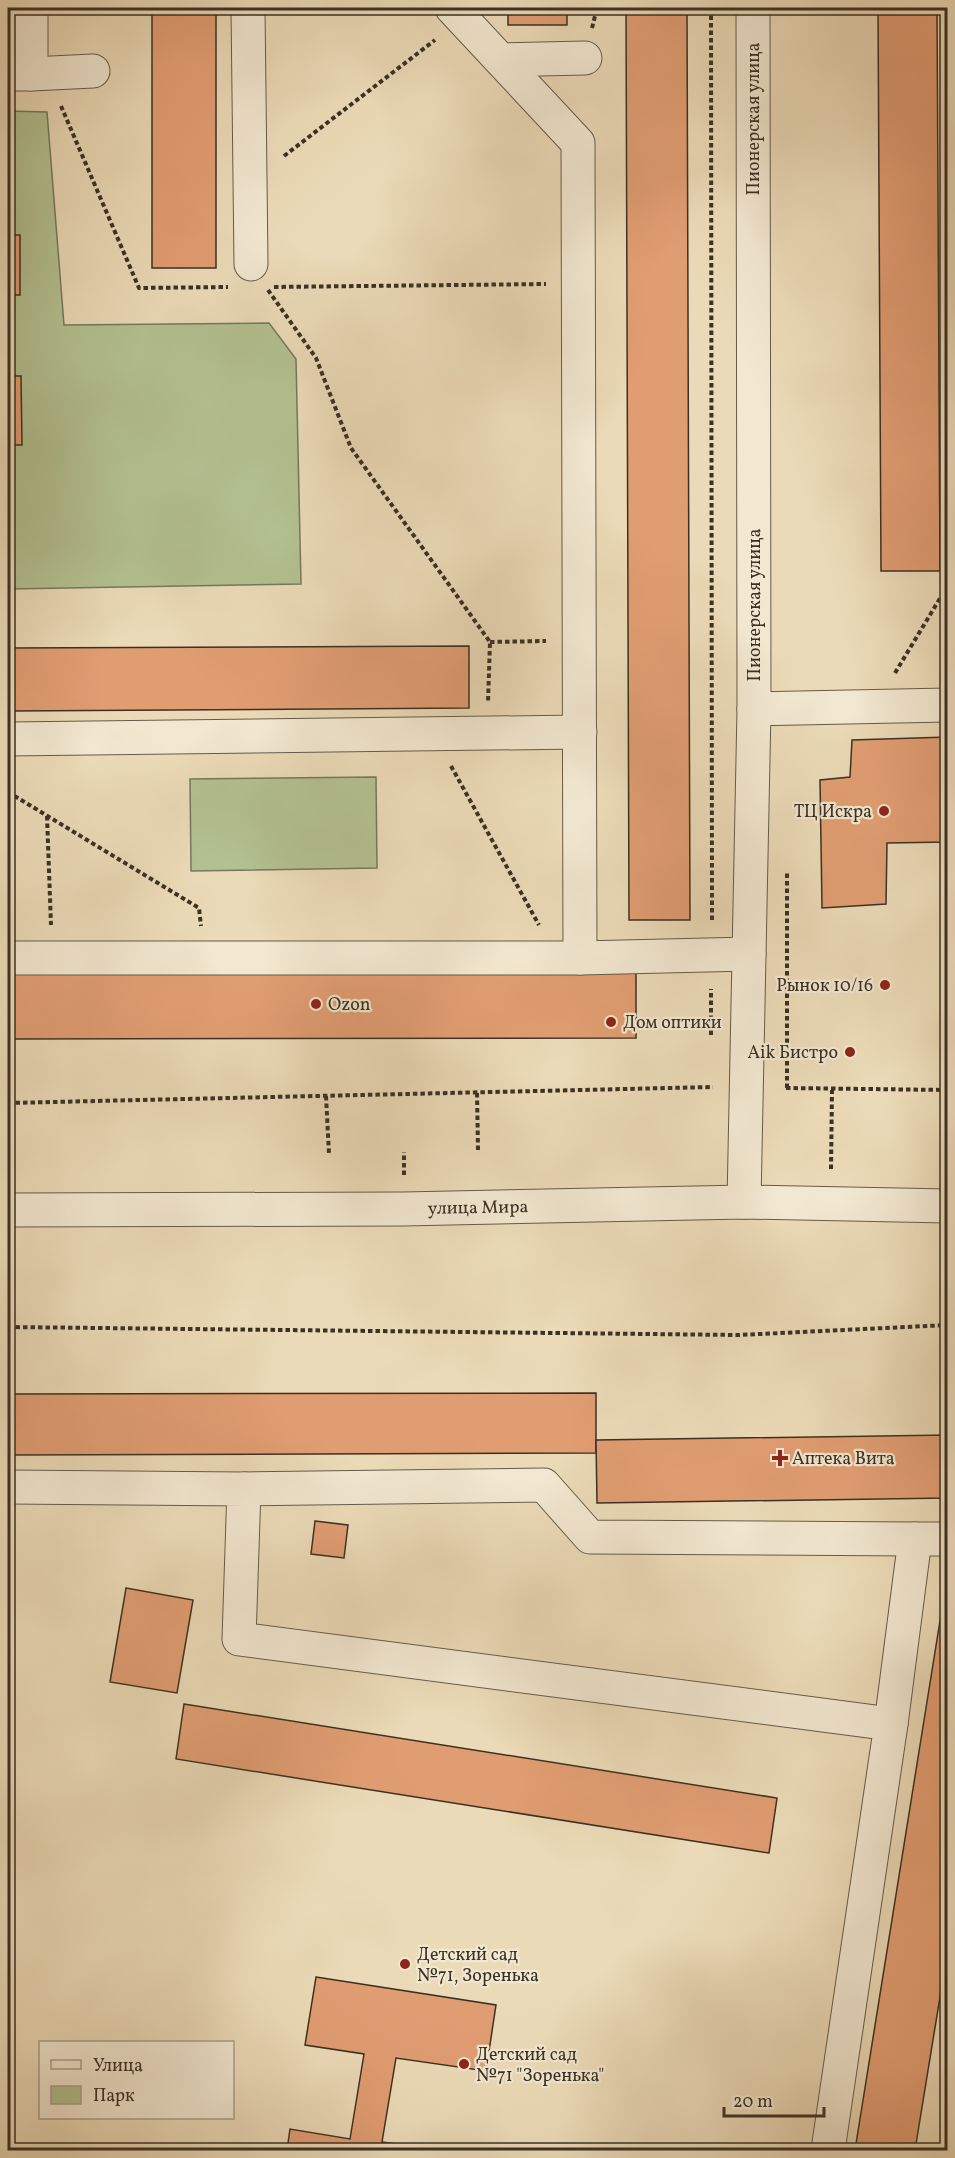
<svg xmlns="http://www.w3.org/2000/svg" width="955" height="2158" font-family="Vollkorn,serif">
  <style>
    .green { fill: #b3c192; stroke: #76795b; stroke-width: 1.5 }
    .building { fill: #e19d72; stroke: #3a3124; stroke-width: 1.5 }
    .lines { fill: none; stroke-linecap: round; stroke-linejoin: round }
    .minor-casing { stroke: #665b49; stroke-width: 35 }
    .path { stroke: #3a3124; stroke-width: 4; stroke-dasharray: 4.5 3; stroke-linecap: butt }
    .minor { stroke: #f2e7d0; stroke-width: 33 }
    .poi-dot { fill: #8f2418; stroke: #f2e7d0; stroke-width: 2 }
    .labels { text-anchor: middle; stroke-width: 4.5; stroke-linejoin: round; paint-order: stroke }
    .street-label { font-size: 18px; fill: #3a3124; stroke: #f2e7d0 }
    .poi-label { font-size: 18px; fill: #3a3124; stroke: #f2e7d0; text-anchor: start }
  </style>
  <rect width="100%" height="100%" fill="#ebdab7"/>
  <filter id="stains"><feTurbulence type="fractalNoise" baseFrequency=".00333" numOctaves="4"/><feColorMatrix values="0 0 0 0 .2 0 0 0 0 .09 0 0 0 0 .02 0 0 0 .5 -.17"/></filter>
  <radialGradient id="worn" r=".72"><stop offset=".6" stop-color="#630" stop-opacity="0"/><stop offset="1" stop-color="#630" stop-opacity=".3"/></radialGradient>
  <g class="green">
    <path d="M 8,111 L 47,112 L 64,325 L 269,323 L 296,359 L 301,584 L 8,589 Z"/>
    <path d="M 376,777 L 377,868 L 191,871 L 190,779 Z"/>
  </g>
  <g class="building">
    <rect x="152" y="8" width="64" height="260"/>
    <rect x="508" y="8" width="59" height="17"/>
    <path d="M 626,8 L 687,8 L 690,920 L 629,920 Z"/>
    <path d="M 878,8 L 937,8 L 940,571 L 881,571 Z"/>
    <rect x="8" y="235" width="12" height="60"/>
    <path d="M 8,376 L 21,376 L 22,445 L 8,445 Z"/>
    <path d="M 469,646 L 469,708 L 8,711 L 8,648 Z"/>
    <path d="M 948,737 L 948,842 L 887,843 L 886,904 L 822,908 L 820,780 L 850,777 L 852,740 Z"/>
    <path d="M 636,973 L 636,1038 L 8,1039 L 8,974 Z"/>
    <path d="M 596,1393 L 596,1453 L 8,1455 L 8,1394 Z"/>
    <path d="M 948,1435 L 948,1498 L 597,1503 L 596,1440 Z"/>
    <path d="M 315,1521 L 348,1525 L 344,1558 L 311,1554 Z"/>
    <path d="M 948,1571 L 948,1948 L 915,2150 L 855,2150 Z"/>
    <path d="M 126,1588 L 193,1600 L 177,1693 L 110,1682 Z"/>
    <path d="M 184,1704 L 777,1798 L 769,1853 L 176,1759 Z"/>
    <path d="M 316,1977 L 496,2005 L 486,2071 L 396,2058 L 382,2142 L 439,2150 L 287,2150 L 290,2129 L 350,2139 L 364,2054 L 305,2045 Z"/>
  </g>
  <g class="lines">
    <defs>
      <g id="minor">
        <path d="M 248,8 L 251,264"/>
        <path d="M 501,60 L 585,58"/>
        <path d="M 8,74 L 31,74 L 31,8"/>
        <path d="M 31,74 L 93,71"/>
        <path d="M 754,709 L 948,705"/>
        <path d="M 8,739 L 580,732"/>
        <path d="M 8,958 L 580,958 L 578,143 L 452,8"/>
        <path d="M 580,958 L 749,954"/>
        <path d="M 744,1202 L 754,709 L 753,8"/>
        <path d="M 8,1210 L 403,1209 L 744,1202 L 948,1206"/>
        <path d="M 8,1487 L 244,1489 L 239,1639 L 891,1724 L 828,2150"/>
        <path d="M 244,1489 L 544,1485 L 590,1537 L 915,1539"/>
        <path d="M 891,1724 L 915,1539 L 948,1539"/>
      </g>
    </defs>
    <use href="#minor" class="minor-casing"/>
    <g class="path">
      <path d="M 711,8 L 712,921"/>
      <path d="M 592,28 L 597,8"/>
      <path d="M 61,106 L 139,288 L 228,287"/>
      <path d="M 284,156 L 435,40"/>
      <path d="M 274,287 L 546,284"/>
      <path d="M 268,290 L 316,358 L 351,448 L 490,642 L 488,702"/>
      <path d="M 490,642 L 546,641"/>
      <path d="M 895,673 L 948,585"/>
      <path d="M 451,766 L 539,925"/>
      <path d="M 8,792 L 199,908 L 201,926"/>
      <path d="M 47,816 L 51,925"/>
      <path d="M 711,1035 L 711,989"/>
      <path d="M 786,1088 L 948,1090"/>
      <path d="M 787,1088 L 787,873"/>
      <path d="M 477,1093 L 478,1150"/>
      <path d="M 326,1096 L 329,1154"/>
      <path d="M 8,1103 L 713,1087"/>
      <path d="M 831,1169 L 832,1090"/>
      <path d="M 404,1175 L 404,1152"/>
      <path d="M 8,1327 L 739,1335 L 948,1325"/>
      <path d="M 941,2150 L 948,2113"/>
    </g>
    <use href="#minor" class="minor"/>
  </g>
  <g class="poi-dot">
    <circle cx="884" cy="811" r="6"/>
    <circle cx="885" cy="985" r="6"/>
    <circle cx="316" cy="1004" r="6"/>
    <circle cx="611" cy="1022" r="6"/>
    <circle cx="850" cy="1052" r="6"/>
    <path d="M777 1449h6v6h6v6h-6v6h-6v-6h-6v-6h6z"/>
    <circle cx="405" cy="1964" r="6"/>
    <circle cx="464" cy="2064" r="6"/>
  </g>
  <g class="labels">
    <g class="street-label">
      <text transform="translate(753 119) rotate(-90)" y="6">Пионерская улица</text>
      <text transform="translate(754 605) rotate(-90)" y="6">Пионерская улица</text>
      <text transform="translate(478 1207) rotate(-1)" y="6">улица Мира</text>
    </g>
    <g class="poi-label">
      <text x="872" y="817" text-anchor="end">ТЦ Искра</text>
      <text x="873" y="991" text-anchor="end">Рынок 10/16</text>
      <text x="328" y="1010">Ozon</text>
      <text x="623" y="1028">Дом оптики</text>
      <text x="838" y="1058" text-anchor="end">Aik Бистро</text>
      <text x="792" y="1464">Аптека Вита</text>
      <text x="417" y="1960">Детский сад<tspan x="417" dy="21">№71, Зоренька</tspan></text>
      <text x="476" y="2060">Детский сад<tspan x="476" dy="21">№71 "Зоренька"</tspan></text>
    </g>
  </g>
  <rect width="955" height="2158" fill="none" stroke="#ebdab7" stroke-width="30"/>
  <rect x="9" y="9" width="937" height="2140" fill="none" stroke="#3a3124" stroke-width="3"/>
  <rect x="15" y="15" width="925" height="2128" fill="none" stroke="#3a3124" stroke-width="1.5"/>
  <rect x="39" y="2041" width="195" height="78" fill="#f2e7d0" stroke="#a89e8b" stroke-width="1.5"/>
  <rect x="51" y="2060" width="30" height="9" fill="#f2e7d0" stroke="#a89e8b" stroke-width="1.5"/>
  <text x="93" y="2071" font-size="18" fill="#3a3124">Улица</text>
  <rect x="51" y="2086" width="30" height="18" fill="#b3c192" stroke="#a89e8b" stroke-width="1.5"/>
  <text x="93" y="2101" font-size="18" fill="#3a3124">Парк</text>
  <path d="M724 2107v9h100v-9" fill="none" stroke="#3a3124" stroke-width="3"/>
  <text x="733" y="2107" font-size="18" fill="#3a3124" stroke="#f2e7d0" stroke-width="4.5" paint-order="stroke">20 m</text>
  <rect width="100%" height="100%" filter="url(#stains)"/>
  <rect width="100%" height="100%" fill="url(#worn)"/>
</svg>
